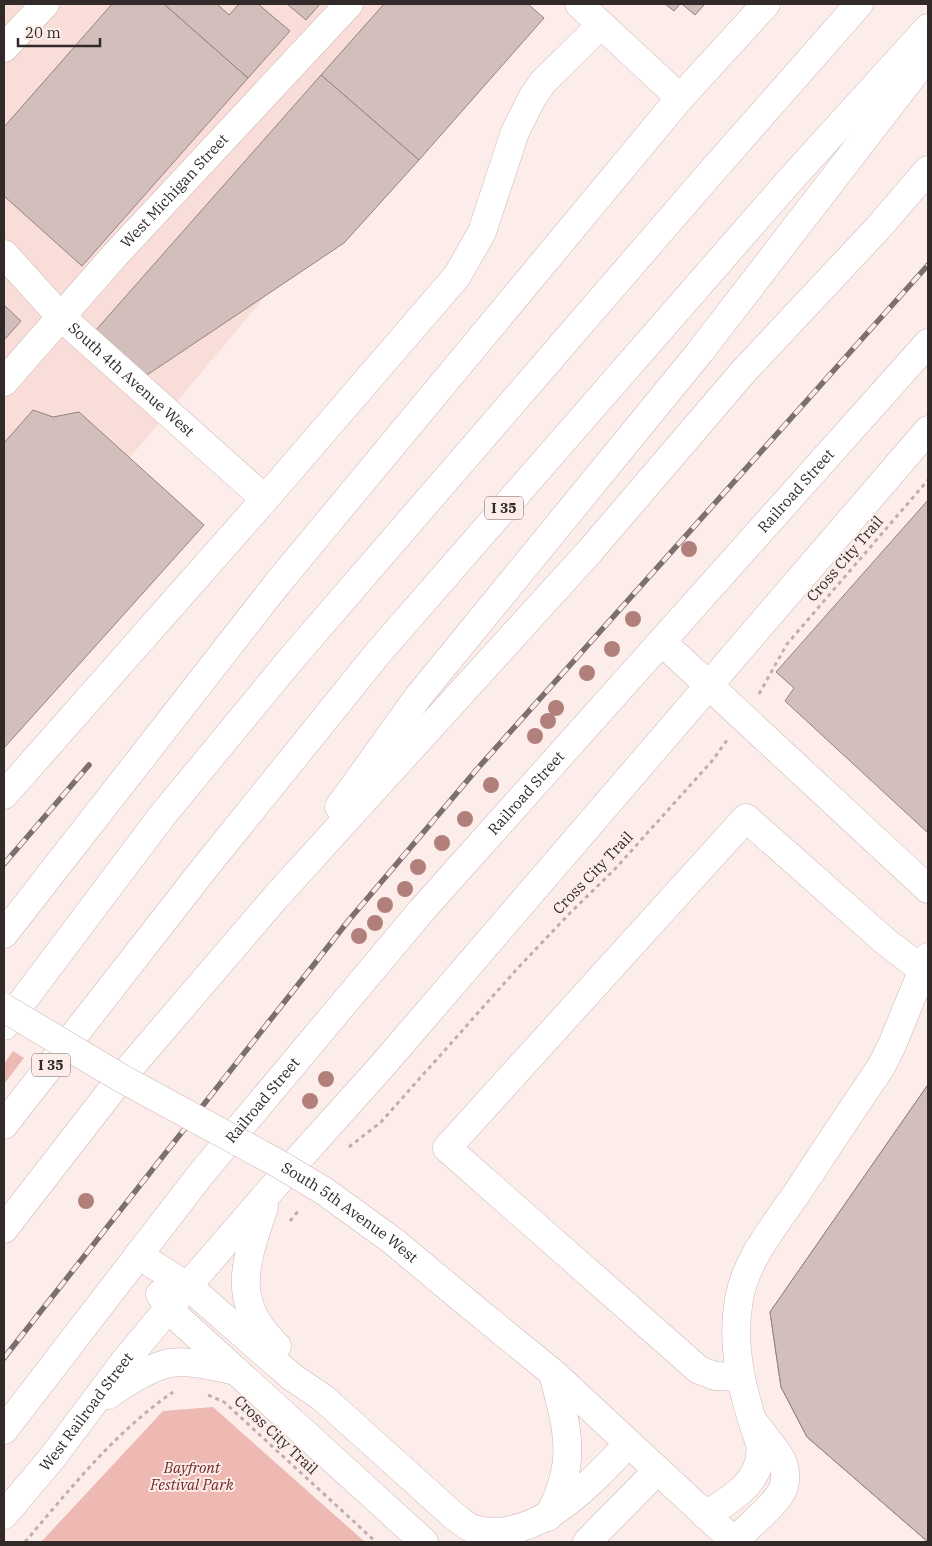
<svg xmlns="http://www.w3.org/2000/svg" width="932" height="1546" font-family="'IBM Plex Serif',serif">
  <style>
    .built { fill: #f9ddd8 }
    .green { fill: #edb9b2 }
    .building { fill: #d2bfbc; stroke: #958280 }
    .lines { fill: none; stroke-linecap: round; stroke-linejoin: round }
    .minor-casing { stroke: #cab6b3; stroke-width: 29 }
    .highway-casing { stroke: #cab6b3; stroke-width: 29 }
    .path { stroke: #bcafac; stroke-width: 3; stroke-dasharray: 4 4; stroke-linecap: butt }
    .minor { stroke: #fff; stroke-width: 28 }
    .highway { stroke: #fff; stroke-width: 28 }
    .rail-casing { stroke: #7b706e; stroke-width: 5.5 }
    .rail { stroke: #fdedea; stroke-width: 4; stroke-dasharray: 11; stroke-linecap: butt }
    .minor-bridge-casing { stroke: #cab6b3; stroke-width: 29; stroke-linecap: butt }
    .minor-bridge { stroke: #fff; stroke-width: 28 }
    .tree { fill: #b1807b }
    .labels { text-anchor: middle; stroke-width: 4; stroke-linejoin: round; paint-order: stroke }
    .shield { fill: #fdedea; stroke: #6f6463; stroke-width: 1 }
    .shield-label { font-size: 14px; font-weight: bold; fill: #322a29 }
    .street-label { font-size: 15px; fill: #322a29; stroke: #fdedea }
    .park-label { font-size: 15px; font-style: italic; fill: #722721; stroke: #fdedea }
  </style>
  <rect width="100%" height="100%" fill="#fdedea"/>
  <path class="built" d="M 4,4 L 510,4 L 4,608 Z"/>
  <g class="green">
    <path d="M 13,1051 L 24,1058 L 4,1084 L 4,1064 Z"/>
    <path d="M 213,1407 L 365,1542 L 41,1542 L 163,1411 Z"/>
  </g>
  <g class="building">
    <path d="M 112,4 L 164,4 L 248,78 L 82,266 L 4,196 L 4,127 Z"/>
    <path d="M 164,4 L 217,4 L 229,15 L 239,4 L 258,4 L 290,31 L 248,78 Z"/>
    <path d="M 287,4 L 320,4 L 306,20 Z"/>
    <path d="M 384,4 L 528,4 L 544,18 L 419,160 L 321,75 Z"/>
    <path d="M 665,4 L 680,4 L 674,11 Z"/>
    <path d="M 682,4 L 705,4 L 695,15 Z"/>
    <path d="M 321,75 L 419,160 L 344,243 L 147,375 L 96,330 Z"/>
    <path d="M 4,305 L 21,321 L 4,340 Z"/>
    <path d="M 33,410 L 53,417 L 79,412 L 204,525 L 4,748 L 4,443 Z"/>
    <path d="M 928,500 L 928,833 L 785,701 L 794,688 L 776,672 Z"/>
    <path d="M 927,1086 L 928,1086 L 928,1542 L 807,1437 L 781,1387 L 770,1312 Z"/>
    <path d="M 927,1086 L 928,1086 L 928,1542 L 807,1437 L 781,1387 L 770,1312 Z"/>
  </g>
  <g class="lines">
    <defs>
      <g id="minor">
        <path d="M 579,4 L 680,98"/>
        <path d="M 4,48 L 45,4"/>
        <path id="s1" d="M 4,254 L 60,316 L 265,499"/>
        <path id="s2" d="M 4,382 L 115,255 L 349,4"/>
        <path d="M 662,642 L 928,889"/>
        <path d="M 4,795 L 265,499 L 457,276 L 482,232 L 515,132 L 532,98 L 543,82 L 601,25"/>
        <path d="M 264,1207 C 246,1262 229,1300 277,1346"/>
        <path d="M 138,1255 L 189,1287 L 292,1377 L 323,1398 L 454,1516 C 460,1520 466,1526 473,1529 C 535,1546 591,1483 628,1444"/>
        <path d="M 160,1294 L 168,1309 L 424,1542"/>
        <path d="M 471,1306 L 553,1373 L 735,1542"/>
        <path d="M 740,1377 L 715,1376 L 699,1370 L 447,1148 L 746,818 L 886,942 L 923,970"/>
        <path d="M 108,1395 C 125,1383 150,1367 170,1363 C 190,1360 217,1367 236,1371"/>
        <path id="s3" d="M 4,1430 L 201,1174 L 422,910 L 928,343"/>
        <path id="s4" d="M 4,1515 L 52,1458 L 124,1362 L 168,1309 L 268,1193 L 382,1066 L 928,430"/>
        <path d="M 705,1515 C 732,1499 765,1480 760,1444 C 744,1398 730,1349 739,1299 C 746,1259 776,1224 799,1190 C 826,1149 853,1108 881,1067 L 892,1045 L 928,957"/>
        <path d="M 548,1517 C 578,1462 568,1431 553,1374"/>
        <path d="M 734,1541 C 746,1529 775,1505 782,1491 C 787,1481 786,1467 780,1457 C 773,1446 764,1436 757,1426"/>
        <path d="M 587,1542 L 658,1470"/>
      </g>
      <g id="highway">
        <path d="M 339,807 L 418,697 L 699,353 L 928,56"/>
        <path d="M 4,934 L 277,584 L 680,98 L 766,4"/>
        <path d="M 4,1026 L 161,817 L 292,658 L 707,177 L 859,4"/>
        <path d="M 4,1125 L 203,870 L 378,653 L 791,179 L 928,28"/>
        <path d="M 4,1229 L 121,1078 L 275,898 L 590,551 L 743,372 L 878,228 L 928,170"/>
      </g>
    </defs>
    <use href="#minor" class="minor-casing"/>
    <use href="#highway" class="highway-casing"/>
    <g class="path">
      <path d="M 759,694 L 787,644 L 928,480"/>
      <path d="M 349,1147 L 381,1122 L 516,970 L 570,913 L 615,869 L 712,761 L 727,740"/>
      <path d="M 290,1221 L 300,1209"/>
      <path d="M 208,1395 L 224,1402 L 376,1542"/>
      <path d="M 25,1542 C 70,1489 115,1432 173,1392"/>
    </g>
    <use href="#minor" class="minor"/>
    <use href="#highway" class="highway"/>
    <defs>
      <g id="rail">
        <path d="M 4,864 L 89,765"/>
        <path d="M 4,1358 L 349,920 L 478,768 L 928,265"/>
      </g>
    </defs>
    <use href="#rail" class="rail-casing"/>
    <use href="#rail" class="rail"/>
    <defs>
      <g id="minor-bridge">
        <path id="s5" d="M 4,1008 L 121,1078 L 279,1164 L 324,1191 L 393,1241 L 471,1306"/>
      </g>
    </defs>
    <use href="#minor-bridge" class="minor-bridge-casing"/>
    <use href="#minor-bridge" class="minor-bridge"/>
  </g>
  <g class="tree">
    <circle cx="689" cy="549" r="8"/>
    <circle cx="633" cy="619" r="8"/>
    <circle cx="612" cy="649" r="8"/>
    <circle cx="587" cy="673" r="8"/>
    <circle cx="556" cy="708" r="8"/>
    <circle cx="548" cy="721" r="8"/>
    <circle cx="535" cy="736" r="8"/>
    <circle cx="491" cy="785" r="8"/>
    <circle cx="465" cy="819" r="8"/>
    <circle cx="442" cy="843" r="8"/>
    <circle cx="418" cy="867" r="8"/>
    <circle cx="405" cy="889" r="8"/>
    <circle cx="385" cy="905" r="8"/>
    <circle cx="375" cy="923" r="8"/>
    <circle cx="359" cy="936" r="8"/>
    <circle cx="326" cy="1079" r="8"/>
    <circle cx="310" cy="1101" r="8"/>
    <circle cx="86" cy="1201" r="8"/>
  </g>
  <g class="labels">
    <g class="shield">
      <rect x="485" y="496.5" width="38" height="23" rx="4"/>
      <rect x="32" y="1053.5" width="38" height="23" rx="4"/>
    </g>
    <g class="shield-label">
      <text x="504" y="513">I 35</text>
      <text x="51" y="1070">I 35</text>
    </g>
    <g class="street-label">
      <text dy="5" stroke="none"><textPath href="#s2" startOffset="256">West Michigan Street</textPath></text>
      <text dy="5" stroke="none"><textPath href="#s1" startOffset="179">South 4th Avenue West</textPath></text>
      <text dy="5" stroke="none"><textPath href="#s3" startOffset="1229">Railroad Street</textPath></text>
      <text transform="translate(845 559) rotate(-49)" y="5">Cross City Trail</text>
      <text dy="5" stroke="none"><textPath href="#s3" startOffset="824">Railroad Street</textPath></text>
      <text transform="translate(593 873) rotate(-46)" y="5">Cross City Trail</text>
      <text dy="5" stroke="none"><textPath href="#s3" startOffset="419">Railroad Street</textPath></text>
      <text dy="5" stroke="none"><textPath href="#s5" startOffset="402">South 5th Avenue West</textPath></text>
      <text dy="5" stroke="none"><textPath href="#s4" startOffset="132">West Railroad Street</textPath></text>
      <text transform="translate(276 1435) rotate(43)" y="5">Cross City Trail</text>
    </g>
    <g class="park-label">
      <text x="192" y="1473">Bayfront<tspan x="192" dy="17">Festival Park</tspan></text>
    </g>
  </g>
  <rect width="932" height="1546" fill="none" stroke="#322a29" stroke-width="10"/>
  <path d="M18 38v8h82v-8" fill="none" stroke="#322a29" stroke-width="2.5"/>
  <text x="25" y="38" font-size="15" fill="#322a29" stroke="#fdedea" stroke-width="4" paint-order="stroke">20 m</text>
</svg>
